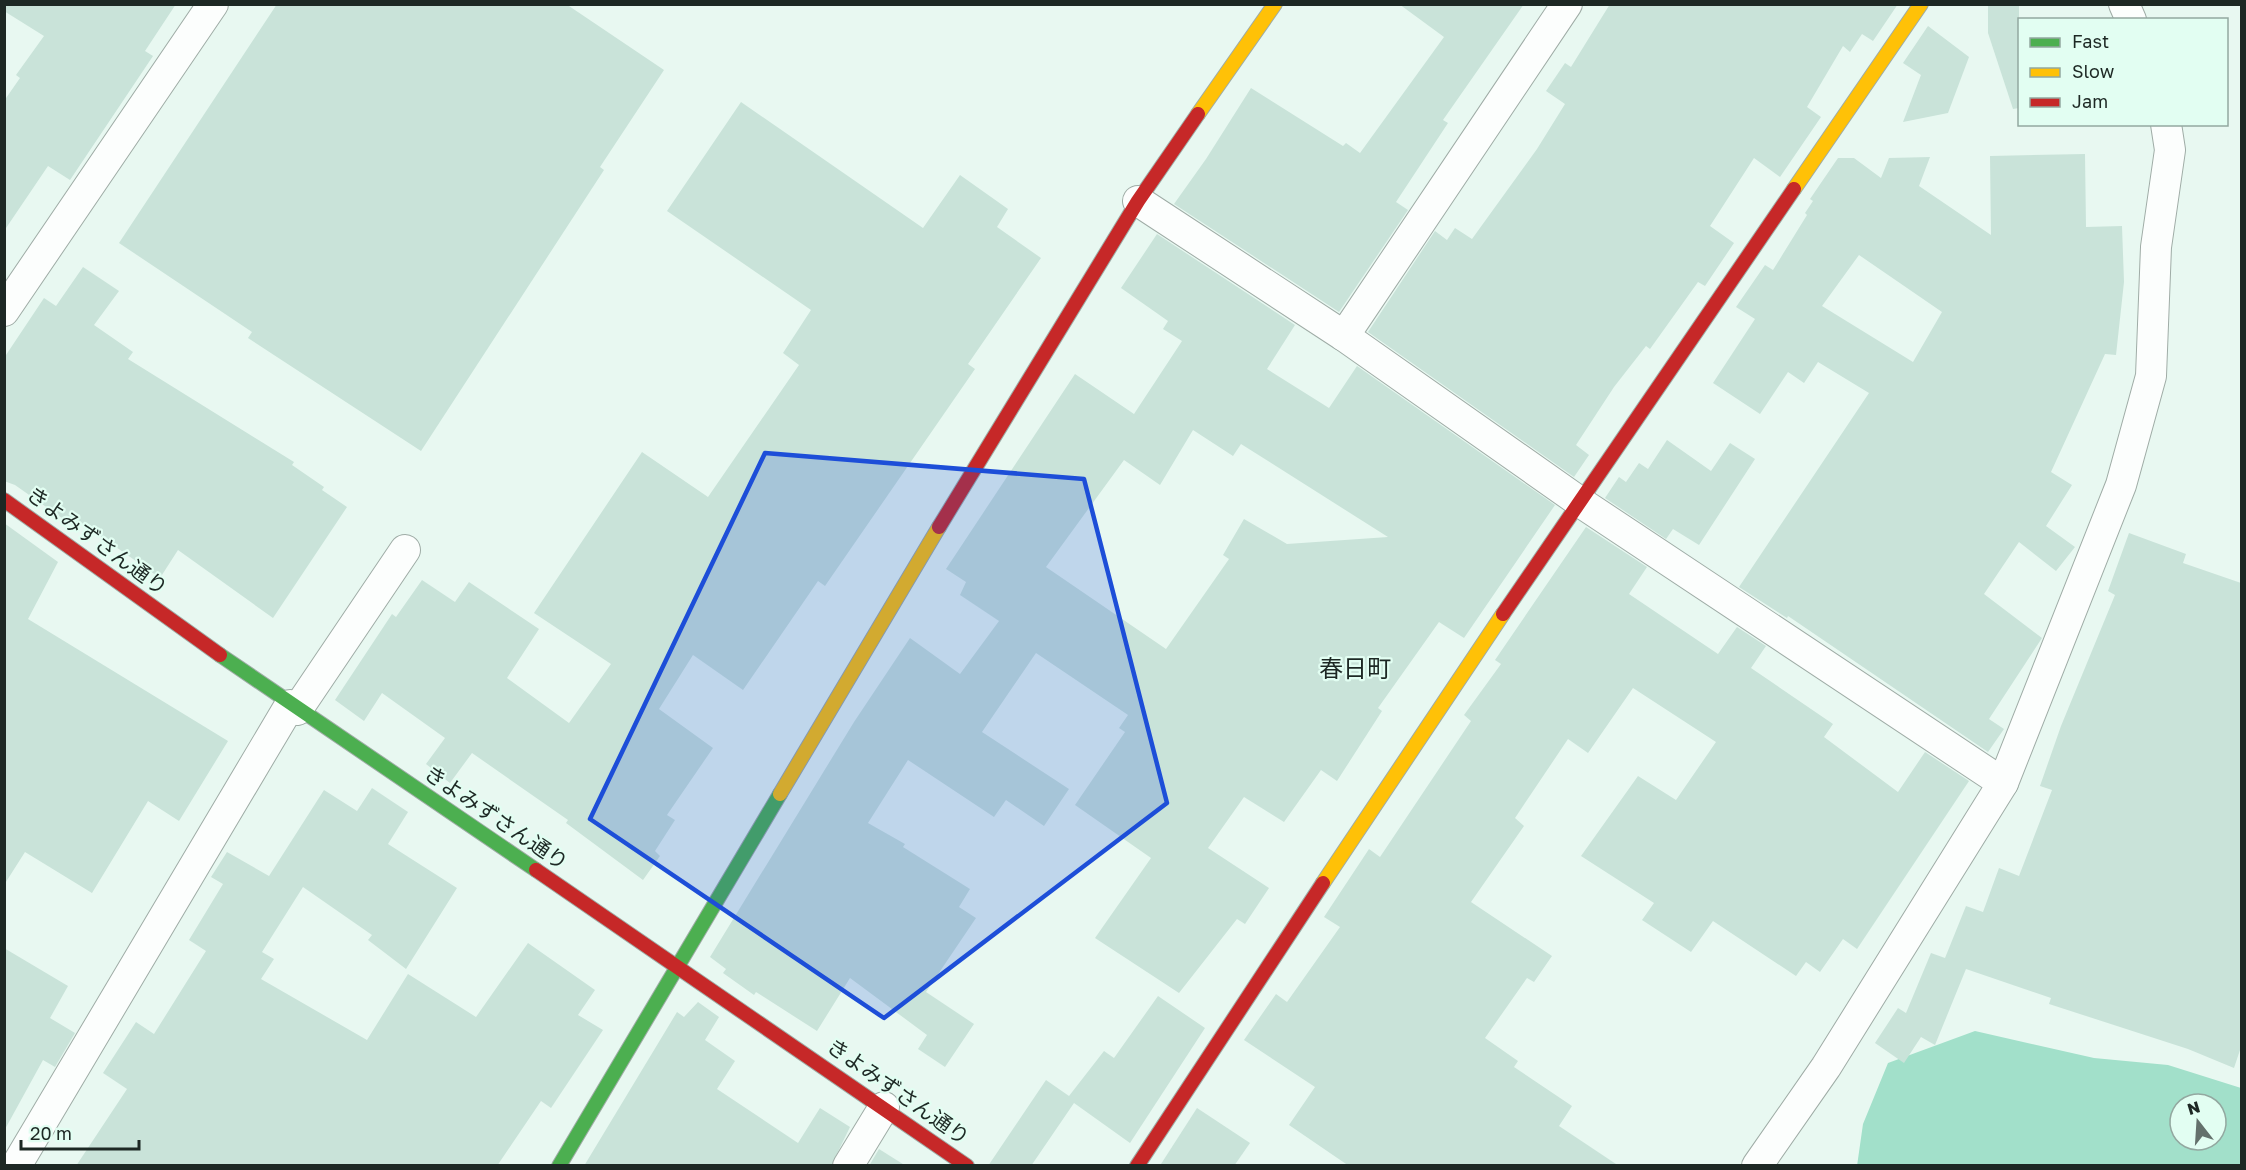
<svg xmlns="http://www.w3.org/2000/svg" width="2246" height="1170" font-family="'Golos Text','Noto Sans JP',sans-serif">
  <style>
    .forest { fill: #a2e0ca; fill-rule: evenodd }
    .building { fill: #c9e3d9; fill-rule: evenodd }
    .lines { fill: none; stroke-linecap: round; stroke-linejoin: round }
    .street-casing { stroke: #9faca6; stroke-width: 32 }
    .fast-casing { stroke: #9faca6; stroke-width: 16 }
    .slow-casing { stroke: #9faca6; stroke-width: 16 }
    .jam-casing { stroke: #9faca6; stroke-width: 16 }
    .street { stroke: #fcfefd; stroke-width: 30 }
    .fast { stroke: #4caf50; stroke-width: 14 }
    .slow { stroke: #ffc107; stroke-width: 14 }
    .jam { stroke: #c62828; stroke-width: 14 }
    .marked { fill: #1d4ed8; fill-opacity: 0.2; stroke: #1d4ed8; stroke-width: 4.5; stroke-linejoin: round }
    .labels { text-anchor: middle; stroke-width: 4.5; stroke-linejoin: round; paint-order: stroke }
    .street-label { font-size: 21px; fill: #1d2824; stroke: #e2fef2 }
    .quarter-label { font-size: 24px; fill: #1d2824; stroke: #e2fef2 }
  </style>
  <rect width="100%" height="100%" fill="#e8f8f1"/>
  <path class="forest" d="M 1975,1031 L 2094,1058 L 2168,1065 L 2241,1088 L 2241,1165 L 1857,1166 L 1863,1124 L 1888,1063 ZM 2180,1104 L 2216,1104 L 2216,1140 L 2180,1140 Z"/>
  <g class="building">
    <path d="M 4,4 L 176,4 L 145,51 L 153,56 L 70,180 L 48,166 L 4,231 L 4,101 L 20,78 L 16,75 L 44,36 L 4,11 Z"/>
    <path d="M 277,4 L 566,4 L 664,70 L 600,167 L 604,170 L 421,451 L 248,338 L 252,332 L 119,243 Z"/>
    <path d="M 1399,4 L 1524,4 L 1443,120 L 1448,123 L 1396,202 L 1408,210 L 1339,312 L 1174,204 L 1206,159 L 1251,88 L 1343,146 L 1346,143 L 1360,153 L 1444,37 Z"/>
    <path d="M 1610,4 L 1898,4 L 1873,41 L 1862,34 L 1850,52 L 1843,46 L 1807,107 L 1821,117 L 1780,177 L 1754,158 L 1710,226 L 1734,243 L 1705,286 L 1698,282 L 1650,349 L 1646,346 L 1614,387 L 1576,445 L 1589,455 L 1574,477 L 1368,332 L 1435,231 L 1447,240 L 1455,228 L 1472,239 L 1537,149 L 1565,104 L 1546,91 L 1565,63 L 1571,67 Z"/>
    <path d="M 1988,4 L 2019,4 L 2019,108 L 2013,109 L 1988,33 Z"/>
    <path d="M 1928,26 L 1969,57 L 1948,113 L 1903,122 L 1921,75 L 1903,63 Z"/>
    <path d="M 741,102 L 923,228 L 960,175 L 1008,209 L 997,227 L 1041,258 L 968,364 L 975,369 L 825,586 L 818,581 L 743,690 L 693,655 L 659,709 L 713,748 L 667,815 L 675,820 L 655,851 L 660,856 L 643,880 L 566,823 L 568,820 L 472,753 L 450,783 L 426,764 L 445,738 L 382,693 L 364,721 L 335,700 L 392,614 L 396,617 L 422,580 L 455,602 L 469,582 L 539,629 L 507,678 L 569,723 L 611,664 L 534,613 L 642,452 L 708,497 L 799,365 L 783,353 L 811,310 L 667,211 Z"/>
    <path d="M 2085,154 L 2086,227 L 2122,226 L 2124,282 L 2116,355 L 2105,354 L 2051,472 L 2072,485 L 2046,526 L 2075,547 L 2056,571 L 2019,542 L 1984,594 L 2042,638 L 1989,719 L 2004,729 L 1988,752 L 1788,616 L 1787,618 L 1739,587 L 1869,393 L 1818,362 L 1804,383 L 1788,372 L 1760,414 L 1713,383 L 1755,319 L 1736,307 L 1765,265 L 1773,270 L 1807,215 L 1805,213 L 1813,201 L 1810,199 L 1838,158 L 1854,158 L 1881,178 L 1889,158 L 1930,157 L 1919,186 L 1991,235 L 1990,156 ZM 1859,255 L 1942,312 L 1913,362 L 1822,306 Z"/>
    <path d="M 1157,234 L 1295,325 L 1267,369 L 1329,408 L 1357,366 L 1555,505 L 1464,638 L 1439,622 L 1378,708 L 1382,711 L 1337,781 L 1321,770 L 1284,822 L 1244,797 L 1208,848 L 1269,888 L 1245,924 L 1237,919 L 1179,993 L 1095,938 L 1151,858 L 1075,805 L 1125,732 L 1119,728 L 1128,715 L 1036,653 L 982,732 L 1069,789 L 1044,826 L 1006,800 L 994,817 L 908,760 L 868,823 L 905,844 L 903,847 L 970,889 L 959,907 L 976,918 L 926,992 L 974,1024 L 945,1067 L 918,1049 L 927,1035 L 850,978 L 817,1031 L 756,992 L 754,995 L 723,973 L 726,969 L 710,957 L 854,722 L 910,638 L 960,674 L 999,621 L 960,595 L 966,582 L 946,569 L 1075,374 L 1134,414 L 1182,341 L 1163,329 L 1168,321 L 1121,288 ZM 1193,430 L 1233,456 L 1241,444 L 1388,537 L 1287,544 L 1244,519 L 1223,555 L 1229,559 L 1166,649 L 1046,567 L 1124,460 L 1160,485 Z"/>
    <path d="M 83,267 L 119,291 L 94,325 L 133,352 L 128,359 L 294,462 L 292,465 L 324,487 L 322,490 L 347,507 L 273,618 L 178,550 L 160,578 L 79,521 L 76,528 L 15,485 L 4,481 L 4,358 L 44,298 L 56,306 Z"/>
    <path d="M 1667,440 L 1711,471 L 1730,443 L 1755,459 L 1699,545 L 1673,529 L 1666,539 L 1605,498 L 1619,477 L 1626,482 L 1639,463 L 1648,469 Z"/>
    <path d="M 4,523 L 58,562 L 28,619 L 228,741 L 179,821 L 148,801 L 92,893 L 25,852 L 4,885 Z"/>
    <path d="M 1586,527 L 1647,567 L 1629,594 L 1718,654 L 1737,627 L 1766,646 L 1751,668 L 1833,724 L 1824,737 L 1898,792 L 1925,752 L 1969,781 L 1857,949 L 1843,939 L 1820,972 L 1806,962 L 1796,976 L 1713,921 L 1691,952 L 1642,920 L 1654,903 L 1581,856 L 1638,776 L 1676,800 L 1716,742 L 1633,688 L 1588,753 L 1568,739 L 1515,818 L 1524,826 L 1471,902 L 1552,956 L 1534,982 L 1527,978 L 1485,1038 L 1518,1061 L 1514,1067 L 1572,1106 L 1559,1126 L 1619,1166 L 1349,1166 L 1289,1125 L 1315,1087 L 1244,1040 L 1276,994 L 1287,1002 L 1340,927 L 1324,917 L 1369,849 L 1380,857 L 1471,721 L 1464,715 L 1501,664 L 1495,660 Z"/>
    <path d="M 2129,533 L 2186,554 L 2183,563 L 2241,583 L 2241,1047 L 2234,1068 L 2188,1049 L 2049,1004 L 2051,998 L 1966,969 L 1935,1045 L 1921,1037 L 1904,1063 L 1875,1043 L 1898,1008 L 1906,1013 L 1931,953 L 1945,958 L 1966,906 L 1983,912 L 1999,868 L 2019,876 L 2052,790 L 2040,786 L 2061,726 L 2115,595 L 2108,591 Z"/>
    <path d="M 372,788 L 408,812 L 388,844 L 457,888 L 406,969 L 368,940 L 372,935 L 303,887 L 262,952 L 274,959 L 261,979 L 367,1040 L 408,974 L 476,1017 L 528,943 L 595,990 L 578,1015 L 603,1030 L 551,1108 L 541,1101 L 497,1166 L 76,1166 L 127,1089 L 103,1073 L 136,1022 L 154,1034 L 206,951 L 189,940 L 223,884 L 211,877 L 227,852 L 269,876 L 324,790 L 357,811 Z"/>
    <path d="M 4,948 L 68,986 L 50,1018 L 75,1033 L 55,1067 L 43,1060 L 4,1131 Z"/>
    <path d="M 1158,996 L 1205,1028 L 1130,1143 L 1074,1103 L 1031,1166 L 988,1166 L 1046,1080 L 1069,1096 L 1104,1051 L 1114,1058 Z"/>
    <path d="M 698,1002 L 719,1017 L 705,1040 L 735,1061 L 717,1089 L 798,1143 L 820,1108 L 850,1127 L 831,1166 L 584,1166 L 677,1012 L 684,1017 Z"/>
    <path d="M 1197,1108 L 1250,1143 L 1234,1166 L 1161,1164 Z"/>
    <path d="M 879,1149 L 906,1166 L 869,1166 Z"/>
  </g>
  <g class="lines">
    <defs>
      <g id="street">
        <path d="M 2124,4 L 2131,20"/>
        <path d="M 1138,201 L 1344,336 L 1580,502 L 2003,783"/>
        <path d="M 4,311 L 213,4"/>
        <path d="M 1344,336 L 1567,4"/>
        <path d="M 297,710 L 405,550"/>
        <path d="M 16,1166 L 290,705"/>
        <path d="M 848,1166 L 884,1107"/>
        <path d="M 1757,1166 L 1826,1067 L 2003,783 L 2121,485 L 2151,376 L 2156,247 L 2170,150 L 2166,124"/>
      </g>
      <g id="fast">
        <path d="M 220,655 L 536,870"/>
        <path d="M 559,1166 L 780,794"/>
      </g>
      <g id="slow">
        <path d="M 1198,114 L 1275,4"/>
        <path d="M 1794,189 L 1921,4"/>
        <path d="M 780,794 L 939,527"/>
        <path d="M 1323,883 L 1503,614"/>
      </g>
      <g id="jam">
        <path d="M 4,500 L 220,655"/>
        <path d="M 939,527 L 1138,201 L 1198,114"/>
        <path d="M 1503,614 L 1794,189"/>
        <path d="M 536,870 L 967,1166"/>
        <path d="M 1137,1166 L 1323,883"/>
      </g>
    </defs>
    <use href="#street" class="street-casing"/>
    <use href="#fast" class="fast-casing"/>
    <use href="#slow" class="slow-casing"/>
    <use href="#jam" class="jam-casing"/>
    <use href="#street" class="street"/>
    <use href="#fast" class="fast"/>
    <use href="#slow" class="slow"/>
    <use href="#jam" class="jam"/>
  </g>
  <path class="marked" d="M 765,453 L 1084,479 L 1167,803 L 884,1018 L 590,819 Z"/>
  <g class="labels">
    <g class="street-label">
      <text transform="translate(97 541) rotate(36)" y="7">きよみずさん通り</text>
      <text transform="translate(496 818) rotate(34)" y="7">きよみずさん通り</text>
      <text transform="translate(898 1092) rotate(35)" y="7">きよみずさん通り</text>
    </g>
    <g class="quarter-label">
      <text x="1355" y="677">春日町</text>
    </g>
  </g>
  <rect width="2246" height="1170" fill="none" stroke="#1d2824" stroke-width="12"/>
  <rect x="2018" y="18" width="210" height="108" fill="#e2fef2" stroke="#93a8a0" stroke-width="1.5"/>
  <rect x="2030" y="38" width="30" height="9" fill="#4caf50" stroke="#93a8a0" stroke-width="1.5"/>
  <text x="2072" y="48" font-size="18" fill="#1d2824">Fast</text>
  <rect x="2030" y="68" width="30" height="9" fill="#ffc107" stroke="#93a8a0" stroke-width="1.5"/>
  <text x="2072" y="78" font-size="18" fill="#1d2824">Slow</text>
  <rect x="2030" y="98" width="30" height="9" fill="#c62828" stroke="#93a8a0" stroke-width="1.5"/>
  <text x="2072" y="108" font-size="18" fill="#1d2824">Jam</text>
  <g transform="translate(2198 1122) rotate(343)"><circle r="28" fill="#e2fef2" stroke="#93a8a0" stroke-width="1.5"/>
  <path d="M0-4.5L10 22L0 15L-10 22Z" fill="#64716c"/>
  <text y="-9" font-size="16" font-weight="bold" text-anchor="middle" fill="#1d2824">N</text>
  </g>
  <path d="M21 1140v9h118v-9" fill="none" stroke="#1d2824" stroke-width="3"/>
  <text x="30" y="1140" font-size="18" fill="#1d2824" stroke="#e2fef2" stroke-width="4.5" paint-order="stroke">20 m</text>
</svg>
